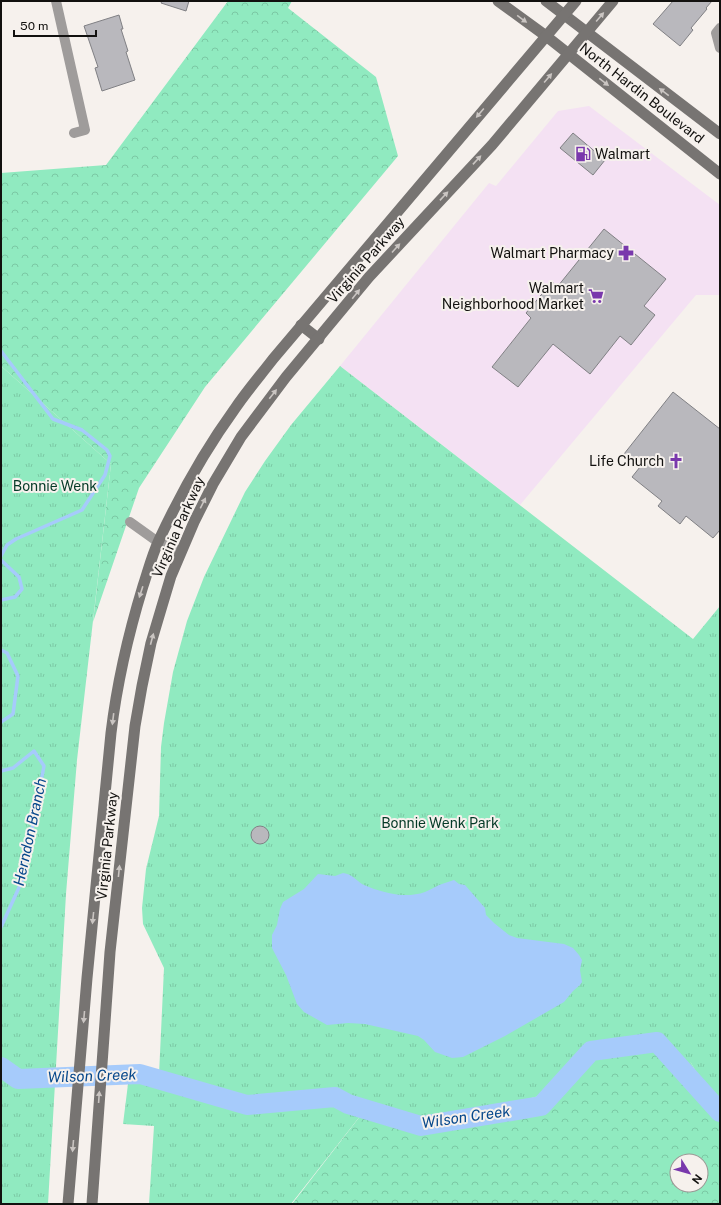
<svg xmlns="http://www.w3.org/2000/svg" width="721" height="1205" font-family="'Public Sans',sans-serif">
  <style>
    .commercial { fill: #f4e1f3 }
    .grass { fill: url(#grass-tufts) }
    .forest { fill: url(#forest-crowns); fill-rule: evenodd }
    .water { fill: #a6cbfb }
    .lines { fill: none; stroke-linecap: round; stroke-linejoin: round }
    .stream { stroke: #a6cbfb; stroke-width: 3.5 }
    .river { stroke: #a6cbfb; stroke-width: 20 }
    .building { fill: #b9b8bd; stroke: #808084 }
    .minor { stroke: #9f9c9b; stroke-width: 10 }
    .secondary { stroke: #777472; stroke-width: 11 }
    .oneway { fill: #cac5c2 }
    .labels { text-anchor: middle; stroke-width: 4; stroke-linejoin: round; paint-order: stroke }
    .street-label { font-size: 14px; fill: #12110f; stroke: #f6f1ed }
    .poi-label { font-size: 14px; fill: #12110f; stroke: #f6f1ed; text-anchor: end }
    .park-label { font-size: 14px; fill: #043a27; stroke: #f6f1ed }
    .water-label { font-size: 15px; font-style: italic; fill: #05478b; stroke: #f6f1ed }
  </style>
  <defs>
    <pattern id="grass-tufts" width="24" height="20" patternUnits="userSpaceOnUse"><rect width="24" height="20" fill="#90eac0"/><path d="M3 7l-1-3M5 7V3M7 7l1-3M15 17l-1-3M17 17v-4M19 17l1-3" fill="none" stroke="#7bc8a4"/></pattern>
    <pattern id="forest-crowns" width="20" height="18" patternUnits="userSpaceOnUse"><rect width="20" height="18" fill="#90eac0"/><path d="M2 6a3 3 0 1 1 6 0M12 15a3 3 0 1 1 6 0" fill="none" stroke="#7bc8a4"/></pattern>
  </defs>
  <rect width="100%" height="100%" fill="#f6f1ed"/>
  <path class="commercial" d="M 589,106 L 720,205 L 720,295 L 696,295 L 520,505 L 340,366 L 489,183 L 496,186 L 558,111 Z"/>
  <g class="grass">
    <path d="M 1,366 L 111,464 L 77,760 L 66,894 L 48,1204 L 1,1204 Z"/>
    <path d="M 340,366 L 693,639 L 720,606 L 720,1097 L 709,1094 L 691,1063 L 622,1040 L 549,1093 L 468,1116 L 430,1123 L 368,1106 L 291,1204 L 149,1204 L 154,1126 L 123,1124 L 130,1068 L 159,1075 L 164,968 L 143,924 L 142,908 L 146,869 L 159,816 L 161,747 L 164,723 L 173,672 L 187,621 L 204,577 L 245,492 L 265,461 L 291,425 Z"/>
  </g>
  <g class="forest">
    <path d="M 228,1 L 292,1 L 288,8 L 376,77 L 398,156 L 205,387 L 139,488 L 93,622 L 111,464 L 1,366 L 1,173 L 106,165 Z"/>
    <path d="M 662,1036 L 691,1063 L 709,1094 L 720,1097 L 720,1204 L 292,1204 L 368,1106 L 430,1123 L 468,1116 L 549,1093 L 622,1040 ZM 677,1161 L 701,1161 L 701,1185 L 677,1185 Z"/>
  </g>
  <path class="water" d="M 343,873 C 353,874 356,881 364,885 C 383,893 405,899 425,892 C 430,890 435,887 439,885 C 444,883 449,882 454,880 L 459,884 L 465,885 L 485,908 L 486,915 L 494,923 L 509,935 L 517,938 L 564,944 L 573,948 L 579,955 L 582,960 L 580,970 L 582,982 L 580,985 L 573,991 L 564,1002 L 505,1036 L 463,1057 L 452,1058 L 435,1052 L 424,1040 L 418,1036 L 365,1024 L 348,1023 L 327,1025 L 304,1012 L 297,1004 L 286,975 L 272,948 L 272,935 L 277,925 L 280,909 L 283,902 L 304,889 L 318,874 L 335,876 Z"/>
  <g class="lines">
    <g class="stream">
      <path d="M 1,351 L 53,419 L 82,430 L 107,450 L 110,456 L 105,475 L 82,510 L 16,539 L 7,545 L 1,556"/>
      <path d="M 1,560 L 19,577 L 22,589 L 15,597 L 1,600"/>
      <path d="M 1,650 L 7,653 L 18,676 L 13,714 L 1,722"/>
      <path d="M 1,771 L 13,768 L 34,751 L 44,766 L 22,881 L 1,927"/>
    </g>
    <path class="river" d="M 1,1067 L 18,1079 L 140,1074 L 247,1105 L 335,1097 L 348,1104 L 421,1126 L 541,1106 L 591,1051 L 657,1042 L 720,1112"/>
  </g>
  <g class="building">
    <path d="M 162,1 L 189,1 L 186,11 L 161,3 Z"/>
    <path d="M 673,1 L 712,1 L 706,8 L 707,9 L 691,28 L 693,30 L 680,46 L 653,24 Z"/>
    <path d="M 119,15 L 123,29 L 121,29 L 128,51 L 126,52 L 135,80 L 102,91 L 95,68 L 98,67 L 84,26 Z"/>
    <path d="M 573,133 L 605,160 L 593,175 L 560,148 Z"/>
    <path d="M 604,229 L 666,279 L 644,306 L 655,315 L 631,345 L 620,336 L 590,374 L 553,344 L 518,387 L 492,367 L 531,318 L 526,313 L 552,282 L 558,286 Z"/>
    <path d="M 673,392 L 720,429 L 720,530 L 713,538 L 686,516 L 680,524 L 658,506 L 662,501 L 632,477 L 640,467 L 624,454 Z"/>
    <circle cx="260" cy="835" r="9"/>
  </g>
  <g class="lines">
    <g class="minor">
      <path d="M 56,1 L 85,130 L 74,133"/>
      <path d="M 720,28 L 716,33 L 720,48"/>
      <path d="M 130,522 L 158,542 L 181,552"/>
    </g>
    <g class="secondary">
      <path d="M 498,1 L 546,36 L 720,174"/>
      <path d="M 546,1 L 720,134"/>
      <path d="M 301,325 L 319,339"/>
      <path d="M 68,1204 L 87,978 L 111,733 C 117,683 128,635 143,586 C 148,571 152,555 159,540 C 180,495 205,450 234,410 C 246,392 260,376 273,359 L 576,1"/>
      <path d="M 92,1204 L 110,952 L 135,726 L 142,686 L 151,643 L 162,606 L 171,576 L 194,522 L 213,484 L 241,437 L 286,377 L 369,277 L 492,145 L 613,1"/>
    </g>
  </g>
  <defs><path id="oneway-solid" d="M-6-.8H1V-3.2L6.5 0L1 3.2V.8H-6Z"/></defs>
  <g class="oneway">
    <use href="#oneway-solid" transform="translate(600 17) rotate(-50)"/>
    <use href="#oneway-solid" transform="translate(522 19) rotate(36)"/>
    <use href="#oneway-solid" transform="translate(548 78) rotate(-50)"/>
    <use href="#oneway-solid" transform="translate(604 82) rotate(38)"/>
    <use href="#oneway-solid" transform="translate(664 92) rotate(-143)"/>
    <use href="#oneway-solid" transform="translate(480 113) rotate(130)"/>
    <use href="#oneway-solid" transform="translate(477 160) rotate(-47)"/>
    <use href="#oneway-solid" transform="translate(444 196) rotate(-47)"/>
    <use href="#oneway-solid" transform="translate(396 248) rotate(-48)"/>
    <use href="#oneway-solid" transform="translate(356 294) rotate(-51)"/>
    <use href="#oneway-solid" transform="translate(273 394) rotate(-52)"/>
    <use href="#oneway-solid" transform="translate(203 503) rotate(-63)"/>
    <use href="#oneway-solid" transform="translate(141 592) rotate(108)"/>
    <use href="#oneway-solid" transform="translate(152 639) rotate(-75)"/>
    <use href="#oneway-solid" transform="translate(113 719) rotate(97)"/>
    <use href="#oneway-solid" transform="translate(119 871) rotate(-84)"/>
    <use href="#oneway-solid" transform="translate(93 918) rotate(96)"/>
    <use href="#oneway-solid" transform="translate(84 1017) rotate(95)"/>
    <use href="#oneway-solid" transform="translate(99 1097) rotate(-86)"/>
    <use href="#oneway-solid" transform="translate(73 1146) rotate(95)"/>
  </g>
  <defs>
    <symbol id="fuel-bare" viewBox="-9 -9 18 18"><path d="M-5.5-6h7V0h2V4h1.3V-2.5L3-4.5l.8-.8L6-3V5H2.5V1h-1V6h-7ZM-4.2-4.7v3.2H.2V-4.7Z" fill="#7938ac" stroke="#f6f1ed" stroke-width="2.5" paint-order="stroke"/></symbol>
    <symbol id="pharmacy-bare" viewBox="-9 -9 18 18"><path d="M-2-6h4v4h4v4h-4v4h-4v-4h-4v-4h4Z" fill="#7938ac" stroke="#f6f1ed" stroke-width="2.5" paint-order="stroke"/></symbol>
    <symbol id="supermarket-bare" viewBox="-9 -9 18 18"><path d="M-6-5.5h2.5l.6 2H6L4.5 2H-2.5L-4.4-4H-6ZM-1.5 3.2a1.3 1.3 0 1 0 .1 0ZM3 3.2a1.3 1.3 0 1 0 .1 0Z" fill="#7938ac" stroke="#f6f1ed" stroke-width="2.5" paint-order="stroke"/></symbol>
    <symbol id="church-bare" viewBox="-9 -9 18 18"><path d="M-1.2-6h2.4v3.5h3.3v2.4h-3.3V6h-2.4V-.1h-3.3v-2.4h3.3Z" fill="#7938ac" stroke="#f6f1ed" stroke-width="2.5" paint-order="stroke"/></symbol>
  </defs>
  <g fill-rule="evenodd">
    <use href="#fuel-bare" x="572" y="143" width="22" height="22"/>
    <use href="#pharmacy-bare" x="615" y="242" width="22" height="22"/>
    <use href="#supermarket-bare" x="585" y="285" width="22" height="22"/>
    <use href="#church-bare" x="665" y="450" width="22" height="22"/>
  </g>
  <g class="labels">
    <g class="street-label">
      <text transform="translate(642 93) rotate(38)" y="5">North Hardin Boulevard</text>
      <text transform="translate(366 260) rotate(-49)" y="5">Virginia Parkway</text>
      <text transform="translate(178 527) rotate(-66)" y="5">Virginia Parkway</text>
      <text transform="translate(107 846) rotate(-84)" y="5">Virginia Parkway</text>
    </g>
    <g class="poi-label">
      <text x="595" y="159" text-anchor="start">Walmart</text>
      <text x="614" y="258">Walmart Pharmacy</text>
      <text x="584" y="293">Walmart<tspan x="584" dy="16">Neighborhood Market</tspan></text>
      <text x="664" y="466">Life Church</text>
    </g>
    <g class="park-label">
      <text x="55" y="491">Bonnie Wenk</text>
      <text x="440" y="828">Bonnie Wenk Park</text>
    </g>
    <g class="water-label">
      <text transform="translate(30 832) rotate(-78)" y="5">Herndon Branch</text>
      <text transform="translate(92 1076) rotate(-2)" y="5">Wilson Creek</text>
      <text transform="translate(466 1117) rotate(-8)" y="5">Wilson Creek</text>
    </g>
  </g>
  <rect width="721" height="1205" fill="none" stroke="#12110f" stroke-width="4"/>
  <g transform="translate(689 1173) rotate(127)"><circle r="19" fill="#f6f1ed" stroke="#9b9794"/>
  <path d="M0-3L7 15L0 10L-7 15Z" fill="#7938ac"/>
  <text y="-6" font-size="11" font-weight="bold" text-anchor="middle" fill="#12110f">N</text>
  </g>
  <path d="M14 30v6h82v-6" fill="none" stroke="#12110f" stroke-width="2"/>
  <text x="20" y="30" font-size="12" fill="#12110f" stroke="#f6f1ed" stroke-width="3" paint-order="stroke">50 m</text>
</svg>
